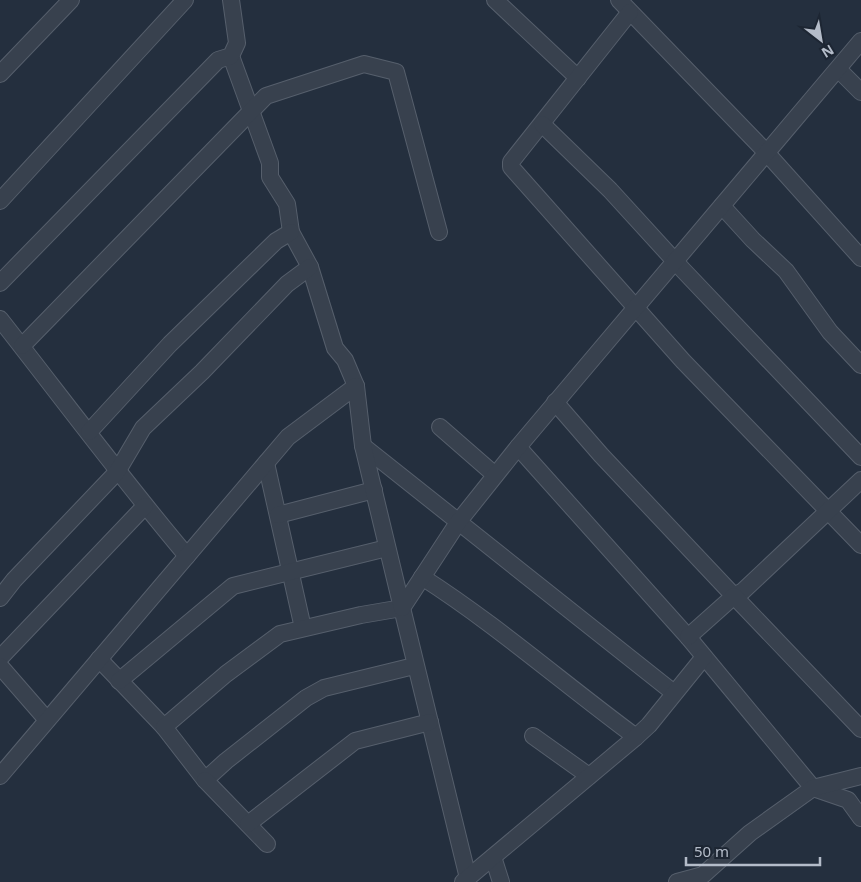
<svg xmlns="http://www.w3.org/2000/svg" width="861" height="882" font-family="'Noto Sans',sans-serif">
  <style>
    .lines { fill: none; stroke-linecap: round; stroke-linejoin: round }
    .street-casing { stroke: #565f6c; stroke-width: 18 }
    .street { stroke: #38414e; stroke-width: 16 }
  </style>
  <rect width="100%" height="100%" fill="#242f3e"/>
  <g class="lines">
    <defs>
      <g id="street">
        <path d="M 495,0 L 578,78"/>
        <path d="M 619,0 L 765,151 L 861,258"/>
        <path d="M 630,12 L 511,162 L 511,167 L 683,361 L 861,545"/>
        <path d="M 231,56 L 270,163 L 270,177 L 287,204 L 291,232 L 310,267 L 335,348 L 345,360 L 356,386"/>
        <path d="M 839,70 L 861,92"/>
        <path d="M 0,74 L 71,0"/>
        <path d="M 542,124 L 610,190 L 683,270 L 861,457"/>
        <path d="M 0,201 L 185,0"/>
        <path d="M 722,206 L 753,240 L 786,271 L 830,332 L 861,365"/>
        <path d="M 0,283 L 218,60 L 231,56 L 237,43 L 231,0"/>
        <path d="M 0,319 C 62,398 122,479 187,556"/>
        <path d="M 22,346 L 266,96 L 364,64 L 396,72 L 439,232"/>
        <path d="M 555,402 L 601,455 L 734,596 L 743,591 L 861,480"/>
        <path d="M 440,427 L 495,475"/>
        <path d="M 89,432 L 170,344 L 276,241 L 291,232"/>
        <path d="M 363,446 L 674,693"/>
        <path d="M 518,447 L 688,637 L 813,788 L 848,800 L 861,818"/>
        <path d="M 266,463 L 303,628"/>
        <path d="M 278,515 L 374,490"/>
        <path d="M 422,577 C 497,625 564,684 636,737"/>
        <path d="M 0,598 L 14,580 L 117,472 L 143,428 L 202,372 L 287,284 L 310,267"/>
        <path d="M 688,637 L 734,596 L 861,729"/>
        <path d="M 0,658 L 145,506"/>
        <path d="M 99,659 L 164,727"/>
        <path d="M 0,666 L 47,720"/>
        <path d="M 414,666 L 324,688 L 306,698 L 226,761 L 205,780 L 164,727 L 226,674 L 280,634 L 361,615 L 402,608 L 468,878"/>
        <path d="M 119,681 L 233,586 L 387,548"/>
        <path d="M 533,736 L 589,776"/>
        <path d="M 0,776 L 288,437 L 356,386 L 363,446 L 402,608 L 459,521 L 518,447 L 861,41"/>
        <path d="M 205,780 L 267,844"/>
        <path d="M 248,824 L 355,741 L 430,722"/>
        <path d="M 493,857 L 501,882"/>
        <path d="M 463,882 L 636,737 L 649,725 L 704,657"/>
        <path d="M 677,882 L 703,875 L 750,833 L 813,788 L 861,776"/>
      </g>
    </defs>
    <use href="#street" class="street-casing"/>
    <use href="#street" class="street"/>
  </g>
  <g transform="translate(821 40) rotate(149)" stroke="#1d2633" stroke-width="4" paint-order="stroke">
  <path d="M0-4L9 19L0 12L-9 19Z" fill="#b4bcc9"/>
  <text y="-8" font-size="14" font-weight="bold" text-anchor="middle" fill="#b4bcc9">N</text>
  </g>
  <path d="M686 857v8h134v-8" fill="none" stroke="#b4bcc9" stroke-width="2.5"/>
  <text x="694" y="857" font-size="15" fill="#b4bcc9" stroke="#1d2633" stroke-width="4" paint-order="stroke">50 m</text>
</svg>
